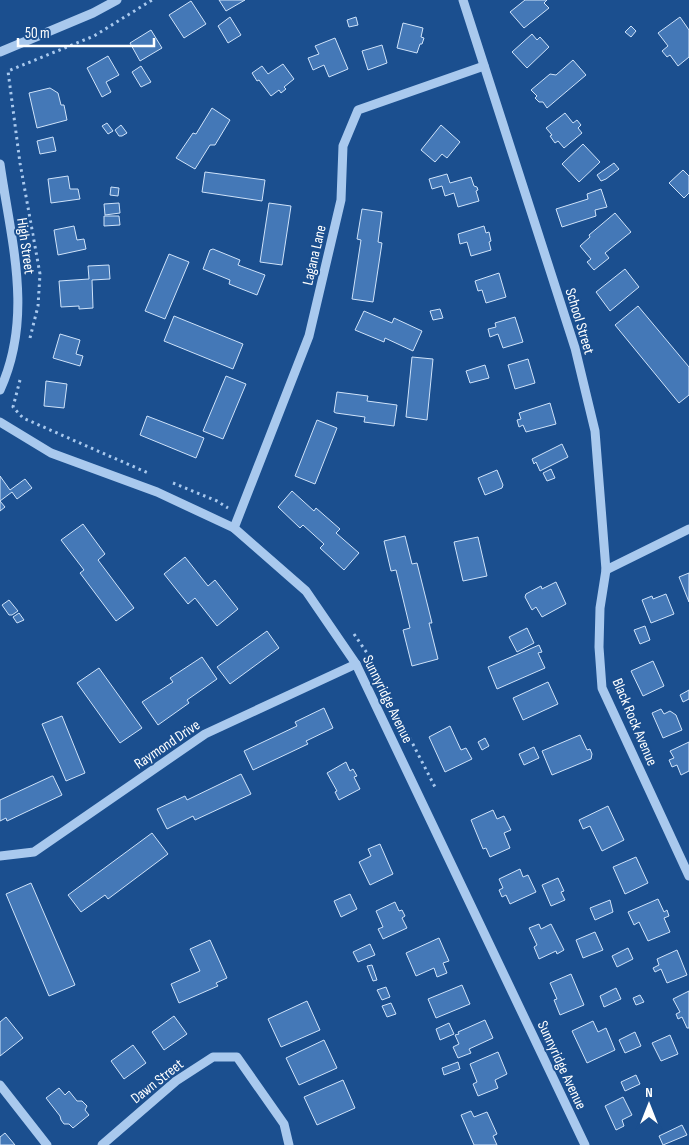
<svg xmlns="http://www.w3.org/2000/svg" width="689" height="1145" font-family="'Sofia Sans Condensed',sans-serif">
  <style>
    .building { fill: #4478b7; stroke: #cfe3fa }
    .lines { fill: none; stroke-linecap: round; stroke-linejoin: round }
    .path { stroke: #a9c9ee; stroke-width: 3; stroke-dasharray: 2.5 4; stroke-linecap: butt }
    .minor { stroke: #a9c9ee; stroke-width: 9 }
    .labels { text-anchor: middle; stroke-width: 4; stroke-linejoin: round; paint-order: stroke }
    .street-label { font-size: 15px; fill: #fff; stroke: #1b4f8f }
  </style>
  <rect width="100%" height="100%" fill="#1b4f8f"/>
  <g class="building">
    <path d="M 219,0 L 245,0 L 226,11 Z"/>
    <path d="M 525,0 L 547,0 L 544,3 L 549,8 L 524,28 L 510,12 Z"/>
    <path d="M 191,1 L 206,24 L 184,38 L 169,15 Z"/>
    <path d="M 230,17 L 241,35 L 228,43 L 218,26 Z"/>
    <path d="M 356,17 L 358,25 L 349,27 L 347,20 Z"/>
    <path d="M 680,17 L 689,30 L 689,57 L 678,66 L 670,55 L 667,57 L 662,51 L 668,46 L 658,33 Z"/>
    <path d="M 403,23 L 423,28 L 421,37 L 424,38 L 422,44 L 420,44 L 417,53 L 397,48 Z"/>
    <path d="M 631,26 L 636,31 L 631,37 L 625,32 Z"/>
    <path d="M 151,30 L 162,48 L 140,61 L 130,43 Z"/>
    <path d="M 532,34 L 537,40 L 540,37 L 549,47 L 527,68 L 512,52 Z"/>
    <path d="M 335,38 L 348,69 L 329,77 L 324,65 L 313,70 L 308,58 L 319,54 L 315,46 Z"/>
    <path d="M 382,45 L 387,63 L 368,70 L 362,51 Z"/>
    <path d="M 108,56 L 119,75 L 106,82 L 111,92 L 102,97 L 87,68 Z"/>
    <path d="M 573,60 L 586,75 L 547,108 L 543,102 L 539,102 L 535,98 L 537,96 L 531,90 L 550,74 L 556,75 Z"/>
    <path d="M 283,64 L 294,79 L 284,87 L 286,89 L 281,93 L 279,90 L 271,96 L 259,80 L 257,81 L 252,73 L 262,66 L 268,74 Z"/>
    <path d="M 141,66 L 151,82 L 141,87 L 132,72 Z"/>
    <path d="M 50,88 L 58,93 L 61,105 L 64,105 L 67,120 L 37,128 L 29,93 Z"/>
    <path d="M 212,108 L 230,120 L 215,145 L 210,145 L 195,169 L 176,158 L 193,133 L 196,134 Z"/>
    <path d="M 565,113 L 573,123 L 577,120 L 581,125 L 578,128 L 582,133 L 564,148 L 558,141 L 555,143 L 550,136 L 552,135 L 546,128 Z"/>
    <path d="M 107,123 L 113,131 L 108,134 L 102,126 Z"/>
    <path d="M 121,125 L 127,133 L 122,136 L 119,136 L 115,130 Z"/>
    <path d="M 441,125 L 460,142 L 447,158 L 442,154 L 435,162 L 421,150 Z"/>
    <path d="M 53,137 L 56,151 L 40,154 L 37,141 Z"/>
    <path d="M 583,144 L 600,162 L 579,182 L 562,164 Z"/>
    <path d="M 614,163 L 619,169 L 606,179 L 601,181 L 597,175 Z"/>
    <path d="M 683,170 L 689,176 L 689,193 L 684,198 L 669,183 Z"/>
    <path d="M 205,172 L 265,180 L 262,201 L 202,192 Z"/>
    <path d="M 447,174 L 450,183 L 471,177 L 474,186 L 477,187 L 478,190 L 476,191 L 479,201 L 458,207 L 454,193 L 445,196 L 442,186 L 432,189 L 429,179 Z"/>
    <path d="M 68,176 L 70,189 L 78,189 L 80,199 L 51,203 L 48,179 Z"/>
    <path d="M 111,187 L 119,188 L 118,196 L 110,195 Z"/>
    <path d="M 601,189 L 607,207 L 595,210 L 596,216 L 562,227 L 556,209 L 588,199 L 587,194 Z"/>
    <path d="M 119,203 L 120,213 L 105,215 L 104,204 Z"/>
    <path d="M 269,203 L 291,206 L 282,265 L 260,262 Z"/>
    <path d="M 362,209 L 382,212 L 378,242 L 382,243 L 373,302 L 352,299 L 361,240 L 357,239 Z"/>
    <path d="M 615,213 L 631,232 L 605,253 L 609,258 L 594,270 L 587,262 L 591,259 L 580,246 L 590,237 L 589,235 Z"/>
    <path d="M 104,216 L 119,216 L 120,225 L 104,226 Z"/>
    <path d="M 74,226 L 77,240 L 84,239 L 86,249 L 58,255 L 54,230 Z"/>
    <path d="M 484,226 L 486,233 L 489,232 L 491,241 L 489,242 L 491,250 L 471,256 L 467,242 L 460,244 L 458,234 Z"/>
    <path d="M 213,249 L 240,260 L 238,265 L 265,275 L 257,295 L 229,284 L 230,280 L 203,269 L 210,250 Z"/>
    <path d="M 169,254 L 189,262 L 165,319 L 145,311 Z"/>
    <path d="M 109,265 L 110,279 L 92,280 L 93,308 L 79,309 L 79,306 L 61,307 L 59,281 L 89,279 L 88,266 Z"/>
    <path d="M 625,269 L 639,287 L 610,311 L 596,292 Z"/>
    <path d="M 499,273 L 506,297 L 486,303 L 482,290 L 478,291 L 475,281 Z"/>
    <path d="M 638,306 L 689,367 L 689,395 L 679,403 L 615,325 Z"/>
    <path d="M 440,309 L 443,318 L 433,320 L 430,311 Z"/>
    <path d="M 364,311 L 392,323 L 394,318 L 422,331 L 413,351 L 385,338 L 384,342 L 355,330 Z"/>
    <path d="M 174,316 L 243,344 L 233,369 L 164,341 Z"/>
    <path d="M 515,317 L 523,342 L 503,348 L 498,334 L 490,337 L 488,329 L 496,327 L 495,323 Z"/>
    <path d="M 60,334 L 80,340 L 76,354 L 83,356 L 80,366 L 53,358 Z"/>
    <path d="M 412,357 L 433,359 L 427,420 L 406,417 Z"/>
    <path d="M 528,359 L 535,383 L 515,389 L 508,365 Z"/>
    <path d="M 485,365 L 489,378 L 470,383 L 466,371 Z"/>
    <path d="M 226,376 L 246,384 L 223,439 L 203,431 Z"/>
    <path d="M 46,381 L 67,384 L 64,408 L 44,406 Z"/>
    <path d="M 337,392 L 368,396 L 367,401 L 397,405 L 394,426 L 364,422 L 365,417 L 336,413 L 334,412 Z"/>
    <path d="M 550,403 L 556,424 L 526,432 L 523,425 L 519,427 L 517,420 L 521,419 L 519,413 Z"/>
    <path d="M 147,416 L 204,438 L 196,458 L 140,435 Z"/>
    <path d="M 317,420 L 337,428 L 315,484 L 295,476 Z"/>
    <path d="M 562,444 L 568,457 L 540,471 L 536,462 L 534,464 L 532,459 Z"/>
    <path d="M 551,469 L 555,478 L 547,481 L 543,473 Z"/>
    <path d="M 497,470 L 503,485 L 502,488 L 485,495 L 478,478 Z"/>
    <path d="M 0,476 L 10,490 L 25,479 L 32,488 L 17,499 L 12,492 L 0,501 L 5,507 L 0,511 Z"/>
    <path d="M 292,491 L 314,511 L 316,508 L 340,529 L 336,533 L 359,553 L 344,570 L 320,548 L 324,544 L 303,525 L 300,528 L 278,507 Z"/>
    <path d="M 83,524 L 105,554 L 98,560 L 134,608 L 116,621 L 80,573 L 84,570 L 61,540 Z"/>
    <path d="M 405,536 L 412,564 L 417,563 L 432,623 L 429,623 L 438,659 L 412,666 L 403,630 L 410,628 L 396,570 L 391,571 L 384,541 Z"/>
    <path d="M 478,537 L 487,576 L 463,581 L 454,542 Z"/>
    <path d="M 185,557 L 208,586 L 215,580 L 238,609 L 217,626 L 195,598 L 188,604 L 164,574 Z"/>
    <path d="M 689,573 L 689,602 L 679,577 Z"/>
    <path d="M 556,582 L 566,604 L 542,617 L 536,607 L 532,610 L 525,597 L 526,594 L 541,586 L 542,589 Z"/>
    <path d="M 666,594 L 674,614 L 651,623 L 642,600 L 652,596 L 653,599 Z"/>
    <path d="M 9,600 L 18,611 L 12,615 L 9,615 L 2,605 Z"/>
    <path d="M 19,613 L 24,620 L 17,623 L 13,617 Z"/>
    <path d="M 645,626 L 650,640 L 640,644 L 634,630 Z"/>
    <path d="M 527,628 L 534,643 L 517,652 L 509,637 Z"/>
    <path d="M 267,631 L 279,648 L 230,684 L 217,667 Z"/>
    <path d="M 539,645 L 542,652 L 538,653 L 545,668 L 497,689 L 488,667 Z"/>
    <path d="M 202,657 L 217,679 L 187,700 L 189,703 L 158,725 L 142,702 L 173,682 L 170,678 Z"/>
    <path d="M 653,661 L 664,686 L 643,696 L 631,671 Z"/>
    <path d="M 99,668 L 142,728 L 120,743 L 77,683 Z"/>
    <path d="M 548,682 L 558,704 L 523,720 L 513,698 Z"/>
    <path d="M 689,690 L 689,699 L 683,702 L 680,695 Z"/>
    <path d="M 324,708 L 333,728 L 306,741 L 308,744 L 253,770 L 244,751 L 297,726 L 295,722 Z"/>
    <path d="M 661,709 L 664,714 L 670,711 L 676,715 L 682,730 L 663,738 L 652,713 Z"/>
    <path d="M 62,716 L 85,773 L 66,781 L 42,724 Z"/>
    <path d="M 450,726 L 461,750 L 466,748 L 472,759 L 445,772 L 429,737 Z"/>
    <path d="M 580,735 L 587,750 L 590,749 L 592,754 L 591,759 L 552,775 L 542,751 Z"/>
    <path d="M 485,738 L 489,746 L 482,750 L 478,742 Z"/>
    <path d="M 689,742 L 689,771 L 681,775 L 677,765 L 672,767 L 669,760 L 674,758 L 670,751 Z"/>
    <path d="M 534,747 L 539,758 L 524,765 L 519,754 Z"/>
    <path d="M 346,762 L 350,771 L 353,769 L 357,776 L 354,777 L 360,789 L 339,800 L 335,792 L 337,791 L 327,773 Z"/>
    <path d="M 241,774 L 251,794 L 195,820 L 193,816 L 167,829 L 157,809 L 185,796 L 187,800 Z"/>
    <path d="M 52,776 L 53,776 L 62,795 L 7,821 L 6,818 L 0,821 L 0,800 Z"/>
    <path d="M 608,806 L 624,840 L 602,851 L 590,826 L 583,829 L 579,820 Z"/>
    <path d="M 493,810 L 497,819 L 504,816 L 511,830 L 504,833 L 510,848 L 490,857 L 486,848 L 483,849 L 471,820 Z"/>
    <path d="M 152,833 L 168,854 L 108,899 L 105,895 L 81,912 L 68,895 Z"/>
    <path d="M 380,844 L 393,874 L 370,885 L 359,862 L 371,856 L 368,849 Z"/>
    <path d="M 636,857 L 648,883 L 625,894 L 613,867 Z"/>
    <path d="M 520,869 L 523,877 L 528,875 L 536,892 L 510,904 L 506,895 L 502,897 L 499,890 L 503,888 L 499,879 Z"/>
    <path d="M 558,878 L 564,891 L 561,892 L 565,900 L 551,906 L 542,885 Z"/>
    <path d="M 31,883 L 75,985 L 49,996 L 6,894 Z"/>
    <path d="M 350,894 L 357,909 L 341,917 L 334,901 Z"/>
    <path d="M 658,899 L 664,912 L 667,910 L 669,916 L 664,918 L 670,932 L 648,941 L 639,922 L 634,925 L 628,912 Z"/>
    <path d="M 610,900 L 613,912 L 595,920 L 590,908 Z"/>
    <path d="M 395,902 L 399,911 L 402,910 L 405,916 L 402,918 L 407,928 L 383,939 L 378,929 L 383,927 L 376,911 Z"/>
    <path d="M 539,924 L 541,929 L 551,924 L 564,950 L 557,954 L 556,951 L 539,959 L 534,947 L 537,945 L 529,928 Z"/>
    <path d="M 595,932 L 603,950 L 583,958 L 576,940 Z"/>
    <path d="M 439,938 L 449,961 L 443,963 L 447,973 L 437,977 L 434,968 L 416,976 L 406,953 Z"/>
    <path d="M 210,940 L 227,978 L 216,983 L 218,986 L 179,1003 L 171,984 L 200,971 L 190,949 Z"/>
    <path d="M 370,944 L 375,955 L 358,962 L 353,952 Z"/>
    <path d="M 628,948 L 633,959 L 617,967 L 612,956 Z"/>
    <path d="M 677,950 L 687,975 L 667,983 L 661,969 L 655,972 L 653,968 L 659,965 L 657,959 Z"/>
    <path d="M 372,965 L 377,980 L 373,981 L 367,966 Z"/>
    <path d="M 571,974 L 584,1005 L 560,1015 L 554,1000 L 557,999 L 550,983 Z"/>
    <path d="M 462,985 L 470,1004 L 436,1018 L 428,999 Z"/>
    <path d="M 386,987 L 390,997 L 382,1000 L 377,990 Z"/>
    <path d="M 616,988 L 621,999 L 604,1007 L 600,996 Z"/>
    <path d="M 689,991 L 689,1028 L 687,1028 L 682,1017 L 678,1019 L 676,1014 L 680,1012 L 673,999 Z"/>
    <path d="M 640,995 L 644,1002 L 636,1005 L 633,998 Z"/>
    <path d="M 307,1001 L 320,1030 L 281,1047 L 268,1019 Z"/>
    <path d="M 391,1003 L 396,1014 L 387,1017 L 382,1006 Z"/>
    <path d="M 174,1016 L 187,1034 L 164,1050 L 152,1032 Z"/>
    <path d="M 6,1017 L 23,1038 L 0,1056 L 0,1022 Z"/>
    <path d="M 485,1020 L 493,1038 L 469,1049 L 471,1053 L 458,1058 L 453,1047 L 459,1044 L 455,1035 L 459,1034 L 458,1032 Z"/>
    <path d="M 593,1021 L 598,1032 L 606,1028 L 615,1050 L 587,1063 L 572,1031 Z"/>
    <path d="M 449,1023 L 454,1034 L 440,1040 L 436,1029 Z"/>
    <path d="M 635,1032 L 641,1046 L 625,1053 L 619,1040 Z"/>
    <path d="M 670,1035 L 678,1054 L 661,1061 L 652,1043 Z"/>
    <path d="M 324,1040 L 337,1068 L 299,1085 L 286,1058 Z"/>
    <path d="M 133,1045 L 146,1063 L 124,1079 L 111,1061 Z"/>
    <path d="M 498,1052 L 507,1074 L 495,1080 L 498,1088 L 478,1096 L 473,1084 L 477,1082 L 470,1064 Z"/>
    <path d="M 458,1062 L 460,1069 L 444,1075 L 442,1068 Z"/>
    <path d="M 636,1075 L 640,1084 L 625,1091 L 621,1082 Z"/>
    <path d="M 343,1080 L 355,1108 L 317,1125 L 304,1097 Z"/>
    <path d="M 59,1088 L 65,1095 L 69,1091 L 77,1101 L 82,1101 L 87,1106 L 85,1110 L 89,1115 L 73,1128 L 69,1124 L 64,1124 L 61,1120 L 60,1116 L 46,1098 Z"/>
    <path d="M 623,1097 L 632,1115 L 622,1120 L 624,1126 L 616,1130 L 605,1106 Z"/>
    <path d="M 471,1111 L 474,1117 L 487,1112 L 497,1134 L 493,1136 L 497,1145 L 474,1145 L 461,1115 Z"/>
    <path d="M 682,1125 L 687,1135 L 663,1145 L 659,1136 Z"/>
    <path d="M 5,1133 L 15,1145 L 0,1145 L 0,1137 Z"/>
  </g>
  <g class="lines">
    <g class="path">
      <path d="M 30,338 L 38,306 L 40,274 L 20,163 L 8,71 L 94,36 L 152,0"/>
      <path d="M 20,380 L 13,407 L 23,418 L 148,473"/>
      <path d="M 173,483 L 217,501 L 228,508"/>
      <path d="M 354,634 L 367,653"/>
      <path d="M 383,686 L 436,789"/>
    </g>
    <g class="minor">
      <path d="M 463,0 L 575,348 L 595,431 L 606,570 L 600,608 L 599,647 L 602,688 L 689,876"/>
      <path d="M 0,52 L 93,13 L 117,0"/>
      <path d="M 0,164 C 11,241 34,316 0,390"/>
      <path d="M 0,422 L 51,453 L 157,492 L 234,528 L 306,591 L 356,664 L 585,1145"/>
      <path d="M 234,528 L 309,336 L 341,200 L 343,146 L 358,110 L 484,66"/>
      <path d="M 606,570 L 689,529"/>
      <path d="M 0,856 L 34,852 L 205,734 L 356,664"/>
      <path d="M 0,1085 L 47,1145"/>
      <path d="M 102,1145 L 176,1081 L 213,1057 L 237,1057 L 284,1124 L 289,1145"/>
    </g>
  </g>
  <g class="labels">
    <g class="street-label">
      <text transform="translate(26 246) rotate(82)" y="5">High Street</text>
      <text transform="translate(314 255) rotate(-77)" y="5">Lagana Lane</text>
      <text transform="translate(580 321) rotate(73)" y="5">School Street</text>
      <text transform="translate(388 699) rotate(64)" y="5">Sunnyridge Avenue</text>
      <text transform="translate(635 722) rotate(67)" y="5">Black Rock Avenue</text>
      <text transform="translate(167 744) rotate(-34)" y="5">Raymond Drive</text>
      <text transform="translate(562 1065) rotate(65)" y="5">Sunnyridge Avenue</text>
      <text transform="translate(157 1081) rotate(-38)" y="5">Dawn Street</text>
    </g>
  </g>
  <g transform="translate(649 1105)" stroke="#1b4f8f" stroke-width="4" paint-order="stroke">
  <path d="M0-4L9 19L0 12L-9 19Z" fill="#ffffff"/>
  <text y="-8" font-size="14" font-weight="bold" text-anchor="middle" fill="#ffffff">N</text>
  </g>
  <path d="M18 38v8h136v-8" fill="none" stroke="#ffffff" stroke-width="2.5"/>
  <text x="25" y="38" font-size="15" fill="#ffffff" stroke="#1b4f8f" stroke-width="4" paint-order="stroke">50 m</text>
</svg>
